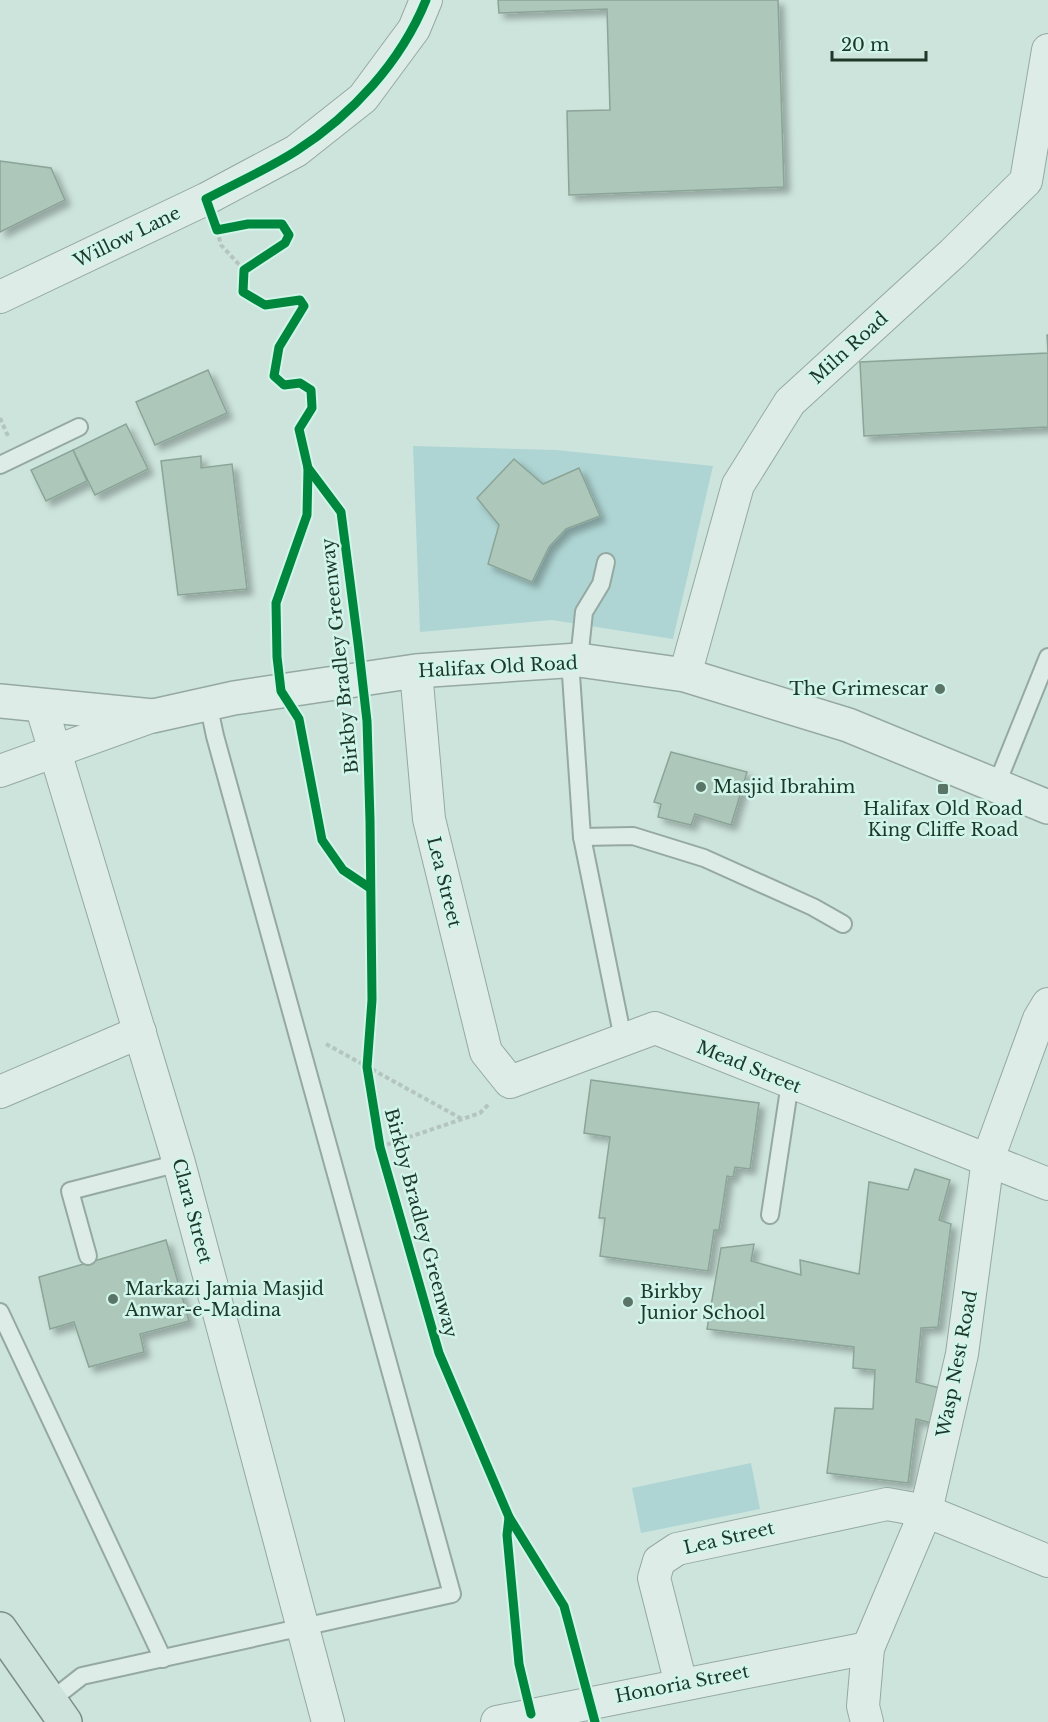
<svg xmlns="http://www.w3.org/2000/svg" width="1048" height="1722" font-family="'Libre Baskerville',serif">
  <style>
    .green { fill: #aed5d3 }
    .building { fill: #adc8ba; stroke: #8ba498; stroke-width: 1.5; filter: url(#shadow) }
    .lines { fill: none; stroke-linecap: round; stroke-linejoin: round }
    .service-casing { stroke: #95a9a1; stroke-width: 20 }
    .minor-casing { stroke: #95a9a1; stroke-width: 34 }
    .tertiary-casing { stroke: #95a9a1; stroke-width: 36 }
    .primary-casing { stroke: #7c8e86; stroke-width: 36 }
    .path { stroke: #b4c5be; stroke-width: 4; stroke-dasharray: 4.5 3; stroke-linecap: butt }
    .service { stroke: #deece7; stroke-width: 16 }
    .minor { stroke: #deece7; stroke-width: 32 }
    .tertiary { stroke: #deece7; stroke-width: 33 }
    .primary { stroke: #cfe3dd; stroke-width: 33 }
    .cycleway-casing { stroke: #d1f5ea; stroke-width: 13 }
    .cycleway { stroke: #00873e; stroke-width: 9 }
    .poi-dot { fill: #5a7468; stroke: #d1f5ea; stroke-width: 2 }
    .labels { text-anchor: middle; stroke-width: 5; stroke-linejoin: round; paint-order: stroke }
    .street-label { font-size: 18px; fill: #1d3729; stroke: #d1f5ea }
    .poi-label { font-size: 18px; fill: #1d3729; stroke: #d1f5ea; text-anchor: start }
  </style>
  <defs>
    <filter id="shadow"><feDropShadow dx="5.5" dy="5.5" stdDeviation="3" flood-color="#0004"/></filter>
  </defs>
  <rect width="100%" height="100%" fill="#cce4dc"/>
  <g class="green">
    <path d="M 413,446 L 556,450 L 713,466 L 673,639 L 552,620 L 420,632 Z"/>
    <path d="M 751,1463 L 760,1509 L 641,1533 L 632,1488 Z"/>
  </g>
  <g class="building">
    <path d="M 498,0 L 778,0 L 784,187 L 569,195 L 567,111 L 610,110 L 607,9 L 499,13 Z"/>
    <path d="M 0,161 L 51,168 L 65,200 L 0,232 Z"/>
    <path d="M 1047,335 L 1048,335 L 1048,427 L 864,436 L 860,362 L 1048,353 Z"/>
    <path d="M 208,370 L 227,413 L 155,445 L 136,402 Z"/>
    <path d="M 126,424 L 148,469 L 95,495 L 73,450 Z"/>
    <path d="M 73,450 L 87,481 L 46,501 L 31,470 Z"/>
    <path d="M 201,456 L 201,468 L 232,464 L 247,589 L 178,595 L 161,461 Z"/>
    <path d="M 514,459 L 543,484 L 579,468 L 600,516 L 566,529 L 549,547 L 532,582 L 488,564 L 499,525 L 477,498 Z"/>
    <path d="M 671,752 L 747,772 L 731,825 L 695,814 L 691,825 L 658,817 L 661,804 L 654,802 Z"/>
    <path d="M 591,1080 L 759,1103 L 750,1169 L 735,1167 L 733,1177 L 727,1176 L 719,1230 L 714,1230 L 708,1271 L 600,1256 L 605,1218 L 599,1218 L 610,1137 L 584,1133 Z"/>
    <path d="M 915,1169 L 950,1180 L 939,1220 L 951,1224 L 938,1327 L 921,1328 L 916,1382 L 940,1388 L 935,1424 L 916,1419 L 908,1483 L 827,1473 L 835,1408 L 873,1409 L 875,1370 L 853,1368 L 854,1347 L 707,1329 L 721,1248 L 754,1244 L 751,1261 L 801,1275 L 800,1260 L 859,1274 L 869,1182 L 908,1190 Z"/>
    <path d="M 166,1240 L 189,1321 L 140,1334 L 144,1352 L 89,1367 L 74,1322 L 50,1329 L 39,1277 Z"/>
  </g>
  <g class="lines">
    <defs>
      <g id="service">
        <path d="M 0,465 L 79,427"/>
        <path d="M 570,660 L 582,837 L 623,1039"/>
        <path d="M 579,660 L 584,612 L 601,584 L 606,562"/>
        <path d="M 996,786 L 1048,657"/>
        <path d="M 582,837 L 633,836 L 704,858 L 813,907 L 843,924"/>
        <path d="M 770,1215 L 790,1083"/>
        <path d="M 88,1256 L 70,1191 L 179,1163"/>
        <path d="M 0,1312 L 163,1659"/>
        <path d="M 50,1701 L 82,1676 L 452,1594 L 215,736 L 208,703"/>
      </g>
      <g id="minor">
        <path d="M 0,297 L 206,199 L 296,151 L 363,98 L 414,29 L 426,0"/>
        <path d="M 416,671 L 429,819 L 486,1052 L 510,1082 L 655,1028 L 1048,1184"/>
        <path d="M 685,675 L 738,485 L 790,402 L 953,253 L 1026,181 L 1048,50"/>
        <path d="M 41,705 L 179,1163 L 328,1722"/>
        <path d="M 0,771 L 153,716"/>
        <path d="M 0,1092 L 140,1032"/>
        <path d="M 681,1684 L 654,1578 L 659,1561 L 677,1549 L 887,1504 L 926,1511 L 1048,1561"/>
        <path d="M 497,1722 L 868,1648"/>
        <path d="M 867,1722 L 863,1706 L 868,1648 L 926,1511 L 962,1354 L 988,1159 L 1039,1019 L 1048,1004"/>
      </g>
      <path id="tertiary" d="M 0,701 L 153,716 L 234,698 L 416,671 L 579,660 L 685,675 L 848,725 L 1048,807"/>
      <path id="primary" d="M 0,1629 L 65,1722"/>
    </defs>
    <use href="#service" class="service-casing"/>
    <use href="#minor" class="minor-casing"/>
    <use href="#tertiary" class="tertiary-casing"/>
    <use href="#primary" class="primary-casing"/>
    <g class="path">
      <path d="M 217,230 L 221,245 L 244,270"/>
      <path d="M 0,418 L 8,436"/>
      <path d="M 326,1044 L 462,1119"/>
      <path d="M 380,1147 L 480,1113 L 490,1103"/>
    </g>
    <use href="#service" class="service"/>
    <use href="#minor" class="minor"/>
    <use href="#tertiary" class="tertiary"/>
    <use href="#primary" class="primary"/>
    <defs>
      <g id="cycleway">
        <path d="M 426,0 C 401,62 352,115 296,151 C 268,169 236,183 206,199 L 217,230 L 248,224 L 282,224 L 289,235 L 285,243 L 244,270 L 243,292 L 265,305 L 300,300 L 304,306 L 279,347 L 274,376 L 284,385 L 300,383 L 311,390 L 312,408 L 299,429 L 308,468 L 341,512 L 358,643 L 367,721 L 370,820 L 372,1000 L 367,1067 L 380,1147 L 439,1353 L 509,1517 L 564,1606 L 595,1722"/>
        <path d="M 308,468 L 307,515 L 276,603 L 277,657 L 281,691 L 299,719 L 322,840 L 343,870 L 370,888"/>
        <path d="M 509,1517 L 507,1535 L 519,1664 L 531,1714"/>
      </g>
    </defs>
    <use href="#cycleway" class="cycleway-casing"/>
    <use href="#cycleway" class="cycleway"/>
  </g>
  <g class="poi-dot">
    <circle cx="940" cy="689" r="6"/>
    <circle cx="701" cy="787" r="6"/>
    <rect x="937" y="783" width="12" height="12" rx="3"/>
    <circle cx="113" cy="1299" r="6"/>
    <circle cx="628" cy="1302" r="6"/>
  </g>
  <g class="labels">
    <g class="street-label">
      <text transform="translate(127 237) rotate(-26)" y="6">Willow Lane</text>
      <text transform="translate(849 348) rotate(-42)" y="6">Miln Road</text>
      <text transform="translate(340 656) rotate(-96)" y="6">Birkby Bradley Greenway</text>
      <text transform="translate(498 667) rotate(-3)" y="6">Halifax Old Road</text>
      <text transform="translate(444 882) rotate(76)" y="6">Lea Street</text>
      <text transform="translate(749 1067) rotate(22)" y="6">Mead Street</text>
      <text transform="translate(192 1211) rotate(75)" y="6">Clara Street</text>
      <text transform="translate(421 1223) rotate(75)" y="6">Birkby Bradley Greenway</text>
      <text transform="translate(957 1364) rotate(-79)" y="6">Wasp Nest Road</text>
      <text transform="translate(729 1538) rotate(-13)" y="6">Lea Street</text>
      <text transform="translate(682 1684) rotate(-11)" y="6">Honoria Street</text>
    </g>
    <g class="poi-label">
      <text x="928" y="695" text-anchor="end">The Grimescar</text>
      <text x="713" y="793">Masjid Ibrahim</text>
      <text x="943" y="815" text-anchor="middle">Halifax Old Road<tspan x="943" dy="21">King Cliffe Road</tspan></text>
      <text x="125" y="1295">Markazi Jamia Masjid<tspan x="125" dy="21">Anwar-e-Madina</tspan></text>
      <text x="640" y="1298">Birkby<tspan x="640" dy="21">Junior School</tspan></text>
    </g>
  </g>
  <path d="M832 51v9h94v-9" fill="none" stroke="#1d3729" stroke-width="3"/>
  <text x="841" y="51" font-size="18" fill="#1d3729" stroke="#d1f5ea" stroke-width="4.5" paint-order="stroke">20 m</text>
</svg>
